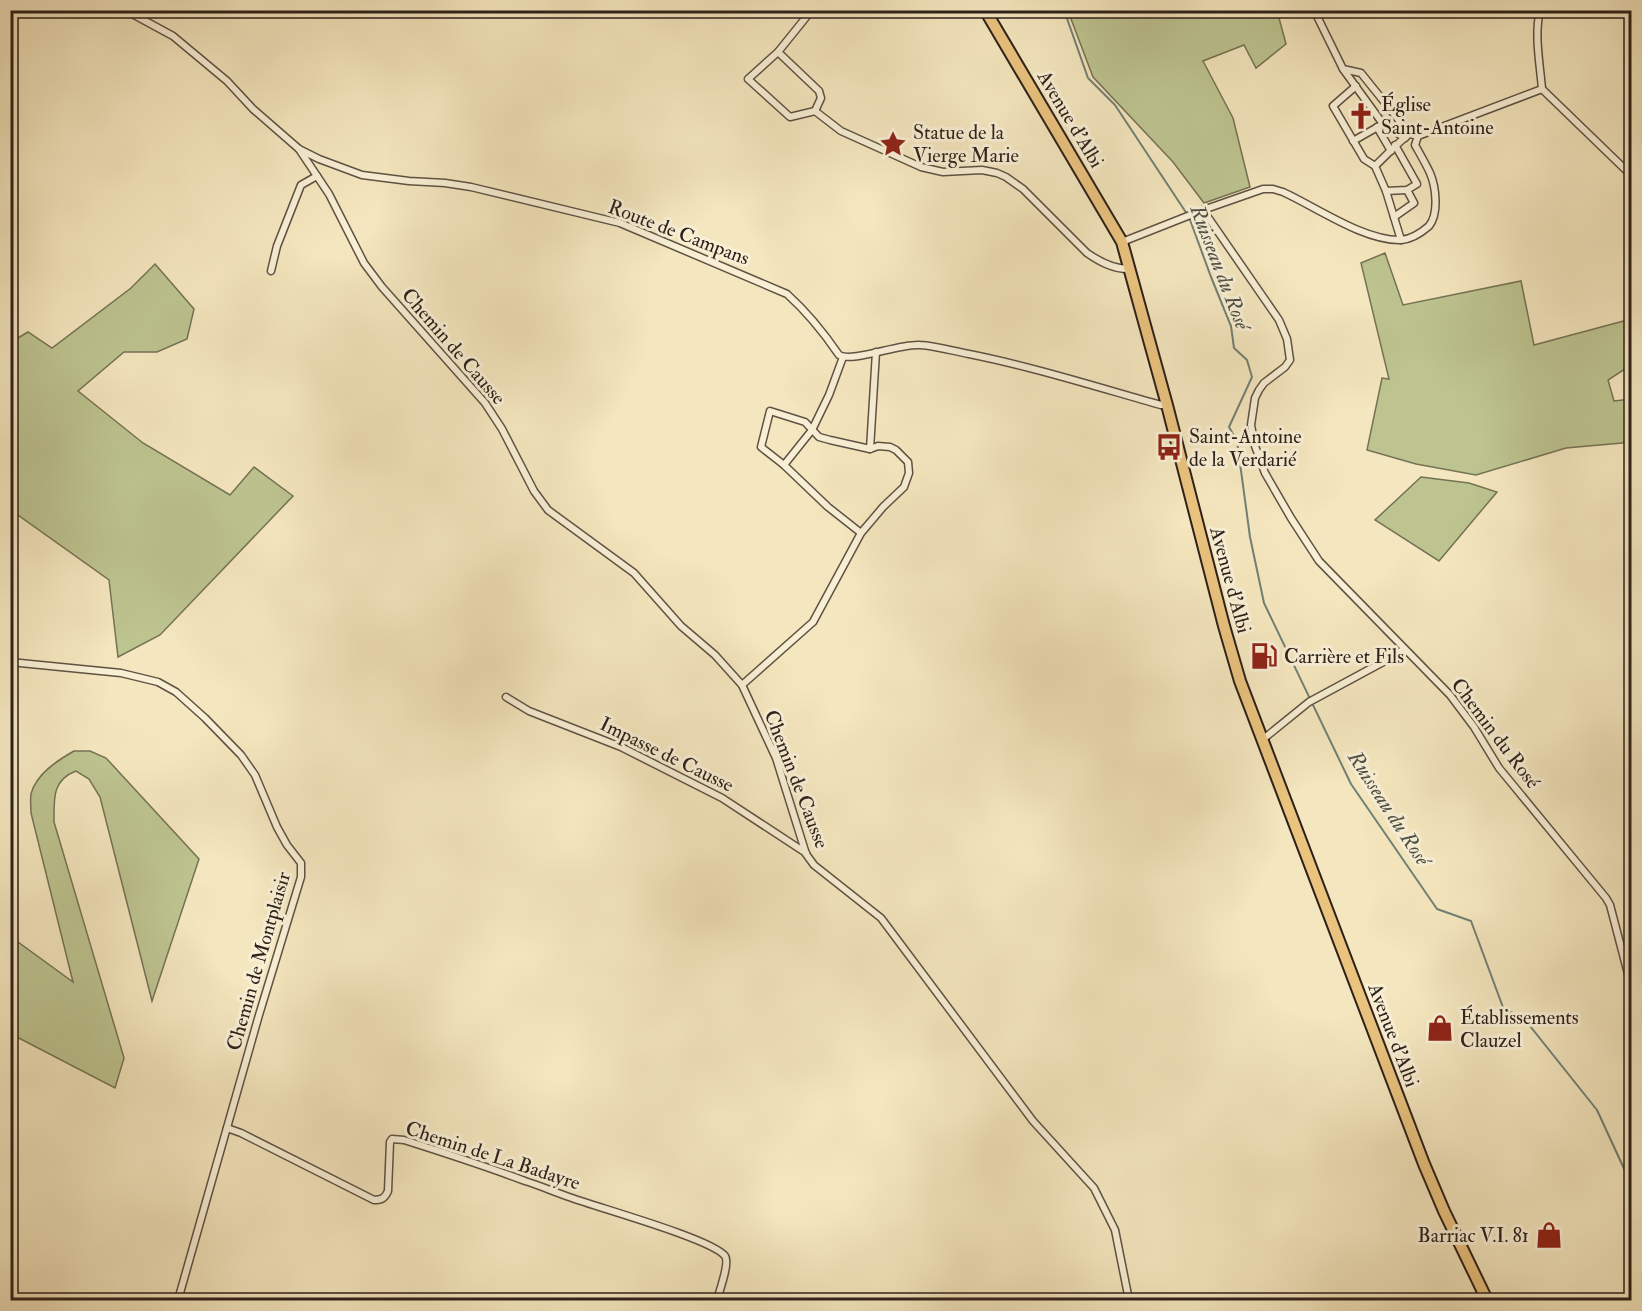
<svg xmlns="http://www.w3.org/2000/svg" width="1642" height="1311" font-family="'IM FELL Double Pica',serif">
  <style>
    .green { fill: #bdc490; stroke: #757255; stroke-width: 1.5 }
    .lines { fill: none; stroke-linecap: round; stroke-linejoin: round }
    .stream { stroke: #708075; stroke-width: 2 }
    .minor-casing { stroke: #5f5243; stroke-width: 9 }
    .primary-casing { stroke: #2d211a; stroke-width: 14 }
    .minor { stroke: #f8efd5; stroke-width: 6 }
    .primary { stroke: #eac37f; stroke-width: 10 }
    .labels { text-anchor: middle; stroke-width: 6; stroke-linejoin: round; paint-order: stroke }
    .poi-label { font-size: 20px; fill: #2d211a; stroke: #f8efd5; text-anchor: start }
    .street-label { font-size: 20px; fill: #2d211a; stroke: #f8efd5 }
    .water-label { font-size: 21px; font-style: italic; fill: #4e5147; stroke: #f8efd5 }
  </style>
  <rect width="100%" height="100%" fill="#f4e6be"/>
  <filter id="stains"><feTurbulence type="fractalNoise" baseFrequency=".00333" numOctaves="4"/><feColorMatrix values="0 0 0 0 .2 0 0 0 0 .09 0 0 0 0 .02 0 0 0 .5 -.17"/></filter>
  <radialGradient id="worn" r=".72"><stop offset=".6" stop-color="#630" stop-opacity="0"/><stop offset="1" stop-color="#630" stop-opacity=".3"/></radialGradient>
  <g class="green">
    <path d="M 1068,11 L 1299,11 L 1279,18 L 1286,44 L 1256,68 L 1244,45 L 1203,61 L 1233,118 L 1250,187 L 1204,203 L 1173,162 L 1093,77 Z"/>
    <path d="M 1385,253 L 1403,305 L 1521,281 L 1534,345 L 1631,319 L 1631,365 L 1608,380 L 1614,401 L 1631,399 L 1631,440 L 1622,443 L 1566,448 L 1476,475 L 1416,464 L 1367,450 L 1382,378 L 1389,379 L 1361,263 Z"/>
    <path d="M 155,264 L 194,309 L 187,339 L 157,352 L 124,352 L 78,391 L 143,443 L 230,495 L 254,467 L 293,496 L 160,635 L 118,657 L 109,580 L 11,510 L 11,342 L 28,332 L 52,348 L 131,288 Z"/>
    <path d="M 1421,477 L 1469,483 L 1497,492 L 1439,561 L 1375,520 Z"/>
    <path d="M 74,751 L 90,751 L 106,758 L 199,859 L 152,1001 L 100,797 L 89,779 L 76,771 C 52,780 54,799 54,822 L 124,1058 L 115,1088 L 11,1034 L 11,937 L 73,982 L 31,813 C 31,807 30,800 31,794 C 36,774 58,760 74,751 Z"/>
  </g>
  <g class="lines">
    <path class="stream" d="M 1064,10 L 1088,78 L 1115,105 L 1189,217 L 1211,277 L 1231,326 L 1234,348 L 1247,360 L 1252,377 L 1229,427 L 1237,441 L 1250,537 L 1264,603 L 1351,784 L 1437,909 L 1471,921 L 1504,1010 L 1522,1016 L 1597,1110 L 1632,1186"/>
    <defs>
      <g id="minor">
        <path d="M 125,10 L 173,36 L 227,81 L 253,109 L 299,149 L 319,159 L 362,175 L 409,181 L 445,183 L 471,187 L 620,223 L 787,294 C 807,312 824,333 839,355 C 852,363 900,343 920,345 C 936,346 953,351 969,354 C 1034,367 1097,387 1161,405 L 1167,405"/>
        <path d="M 1314,10 L 1343,69 L 1361,73 L 1410,134 L 1418,136"/>
        <path d="M 1540,10 C 1534,35 1540,64 1542,89"/>
        <path d="M 807,16 L 778,52 L 748,79 L 790,117 L 815,111"/>
        <path d="M 778,52 L 819,91 L 821,98 L 815,111"/>
        <path d="M 1343,69 L 1383,124 L 1405,138"/>
        <path d="M 1356,86 L 1333,106 L 1364,159 L 1375,166 L 1386,191 L 1401,240"/>
        <path d="M 1542,89 L 1632,176"/>
        <path d="M 815,111 L 841,131 L 921,167 L 943,172 L 982,170 L 997,173 L 1006,177 L 1023,189 L 1087,253 C 1100,262 1113,269 1129,269"/>
        <path d="M 1377,127 L 1391,151"/>
        <path d="M 1353,141 L 1383,124"/>
        <path d="M 299,149 L 329,194 L 364,263 L 382,287 L 485,403 L 502,429 L 534,491 L 548,510 L 634,573 L 681,626 L 715,655 L 742,685 L 776,758 L 806,854 L 814,865 L 881,918 L 1033,1121 L 1094,1188 L 1115,1230 L 1129,1300"/>
        <path d="M 1375,166 C 1386,156 1395,145 1407,136"/>
        <path d="M 1386,191 L 1407,190 L 1417,184 L 1395,145"/>
        <path d="M 1203,210 L 1279,320 L 1287,339 L 1290,360 L 1285,367 L 1264,383 L 1259,390 L 1255,398 L 1251,425 L 1255,446 L 1265,473 L 1291,518 L 1319,561 L 1450,695 L 1474,727 L 1499,768 L 1606,898 L 1610,905 L 1632,989"/>
        <path d="M 1394,217 L 1414,203 L 1407,190"/>
        <path d="M 1122,242 L 1203,210 L 1263,189 L 1273,189 L 1283,192 C 1316,207 1364,241 1401,240 C 1412,239 1421,233 1429,226 C 1439,214 1436,187 1430,173 C 1426,164 1420,154 1415,145 L 1418,136 L 1542,89"/>
        <path d="M 271,271 L 277,246 L 301,185 L 317,176"/>
        <path d="M 870,449 L 876,352"/>
        <path d="M 784,465 L 812,430 L 829,395 L 843,357"/>
        <path d="M 10,662 L 121,673 L 158,682 L 176,692 L 205,718 L 241,755 L 255,775 L 277,827 L 287,845 L 301,863 L 301,877 L 259,1015 L 178,1300"/>
        <path d="M 742,685 L 813,622 L 861,533 L 883,507 L 904,487 L 909,473 L 908,462 L 896,450 L 890,447 L 878,446 L 870,449 L 830,440 L 819,437 L 805,422 L 770,411 L 761,447 L 784,465 L 828,507 L 861,533"/>
        <path d="M 506,697 L 529,711 L 621,747 L 722,798 L 806,853"/>
        <path d="M 1262,740 L 1309,702 L 1396,655 L 1404,649"/>
        <path d="M 227,1128 L 241,1133 L 374,1200 C 382,1200 385,1198 388,1191 L 390,1142 L 392,1139 L 404,1140 C 445,1153 485,1166 525,1181 C 541,1186 557,1193 572,1198 C 599,1208 712,1239 725,1256 C 730,1263 719,1292 717,1300"/>
      </g>
      <path id="primary" d="M 985,10 L 1122,242 L 1167,405 L 1224,626 L 1240,681 L 1424,1164 L 1444,1211 L 1487,1300"/>
    </defs>
    <use href="#minor" class="minor-casing"/>
    <use href="#primary" class="primary-casing"/>
    <use href="#minor" class="minor"/>
    <use href="#primary" class="primary"/>
  </g>
  <defs>
    <symbol id="church-bare" viewBox="-9 -9 18 18"><path d="M-1.2-6h2.4v3.5h3.3v2.4h-3.3V6h-2.4V-.1h-3.3v-2.4h3.3Z" fill="#8f2418" stroke="#f8efd5" stroke-width="2.5" paint-order="stroke"/></symbol>
    <symbol id="sight-bare" viewBox="-9 -9 18 18"><path d="M0-6L1.8-2.2L6-1.7L2.9 1.2L3.7 5.4L0 3.3L-3.7 5.4L-2.9 1.2L-6-1.7L-1.8-2.2Z" fill="#8f2418" stroke="#f8efd5" stroke-width="2.5" paint-order="stroke"/></symbol>
    <symbol id="bus-bare" viewBox="-9 -9 18 18"><path d="M-5-6H5V4H4V6H2V4H-2V6H-4V4H-5ZM-3.5-4V0h7V-4ZM-3.5 1.2v1.5H-2V1.2ZM2 1.2v1.5H3.5V1.2Z" fill="#8f2418" stroke="#f8efd5" stroke-width="2.5" paint-order="stroke"/></symbol>
    <symbol id="fuel-bare" viewBox="-9 -9 18 18"><path d="M-5.5-6h7V0h2V4h1.3V-2.5L3-4.5l.8-.8L6-3V5H2.5V1h-1V6h-7ZM-4.2-4.7v3.2H.2V-4.7Z" fill="#8f2418" stroke="#f8efd5" stroke-width="2.5" paint-order="stroke"/></symbol>
    <symbol id="shop-bare" viewBox="-9 -9 18 18"><path d="M-5-2.5h2.3a2.7 3.5 0 0 1 5.4 0H5L5.5 6h-11ZM-1.5-2.5h3a1.5 2.3 0 0 0-3 0Z" fill="#8f2418" stroke="#f8efd5" stroke-width="2.5" paint-order="stroke"/></symbol>
  </defs>
  <g fill-rule="evenodd">
    <use href="#church-bare" x="1342" y="97" width="38" height="38"/>
    <use href="#sight-bare" x="874" y="125" width="38" height="38"/>
    <use href="#bus-bare" x="1150" y="428" width="38" height="38"/>
    <use href="#fuel-bare" x="1245" y="637" width="38" height="38"/>
    <use href="#shop-bare" x="1421" y="1009" width="38" height="38"/>
    <use href="#shop-bare" x="1530" y="1216" width="38" height="38"/>
  </g>
  <g class="labels">
    <g class="poi-label">
      <text x="1381" y="111">Église<tspan x="1381" dy="23">Saint-Antoine</tspan></text>
      <text x="913" y="139">Statue de la<tspan x="913" dy="23">Vierge Marie</tspan></text>
      <text x="1189" y="443">Saint-Antoine<tspan x="1189" dy="23">de la Verdarié</tspan></text>
      <text x="1284" y="663">Carrière et Fils</text>
      <text x="1460" y="1024">Établissements<tspan x="1460" dy="23">Clauzel</tspan></text>
      <text x="1529" y="1242" text-anchor="end">Barriac V.I. 81</text>
    </g>
    <g class="street-label">
      <text transform="translate(1071 119) rotate(59)" y="7">Avenue d'Albi</text>
      <text transform="translate(679 232) rotate(21)" y="7">Route de Campans</text>
      <text transform="translate(454 346) rotate(49)" y="7">Chemin de Causse</text>
      <text transform="translate(1231 580) rotate(75)" y="7">Avenue d'Albi</text>
      <text transform="translate(1496 733) rotate(53)" y="7">Chemin du Rosé</text>
      <text transform="translate(667 754) rotate(26)" y="7">Impasse de Causse</text>
      <text transform="translate(797 779) rotate(69)" y="7">Chemin de Causse</text>
      <text transform="translate(258 961) rotate(-74)" y="7">Chemin de Montplaisir</text>
      <text transform="translate(1394 1035) rotate(69)" y="7">Avenue d'Albi</text>
      <text transform="translate(493 1155) rotate(18)" y="7">Chemin de La Badayre</text>
    </g>
    <g class="water-label">
      <text transform="translate(1220 267) rotate(69)" y="7">Ruisseau du Rosé</text>
      <text transform="translate(1389 808) rotate(57)" y="7">Ruisseau du Rosé</text>
    </g>
  </g>
  <rect width="1642" height="1311" fill="none" stroke="#f4e6be" stroke-width="36"/>
  <rect x="12" y="12" width="1618" height="1287" fill="none" stroke="#2d211a" stroke-width="3"/>
  <rect x="18" y="18" width="1606" height="1275" fill="none" stroke="#2d211a" stroke-width="1.5"/>
  <rect width="100%" height="100%" filter="url(#stains)"/>
  <rect width="100%" height="100%" fill="url(#worn)"/>
</svg>
